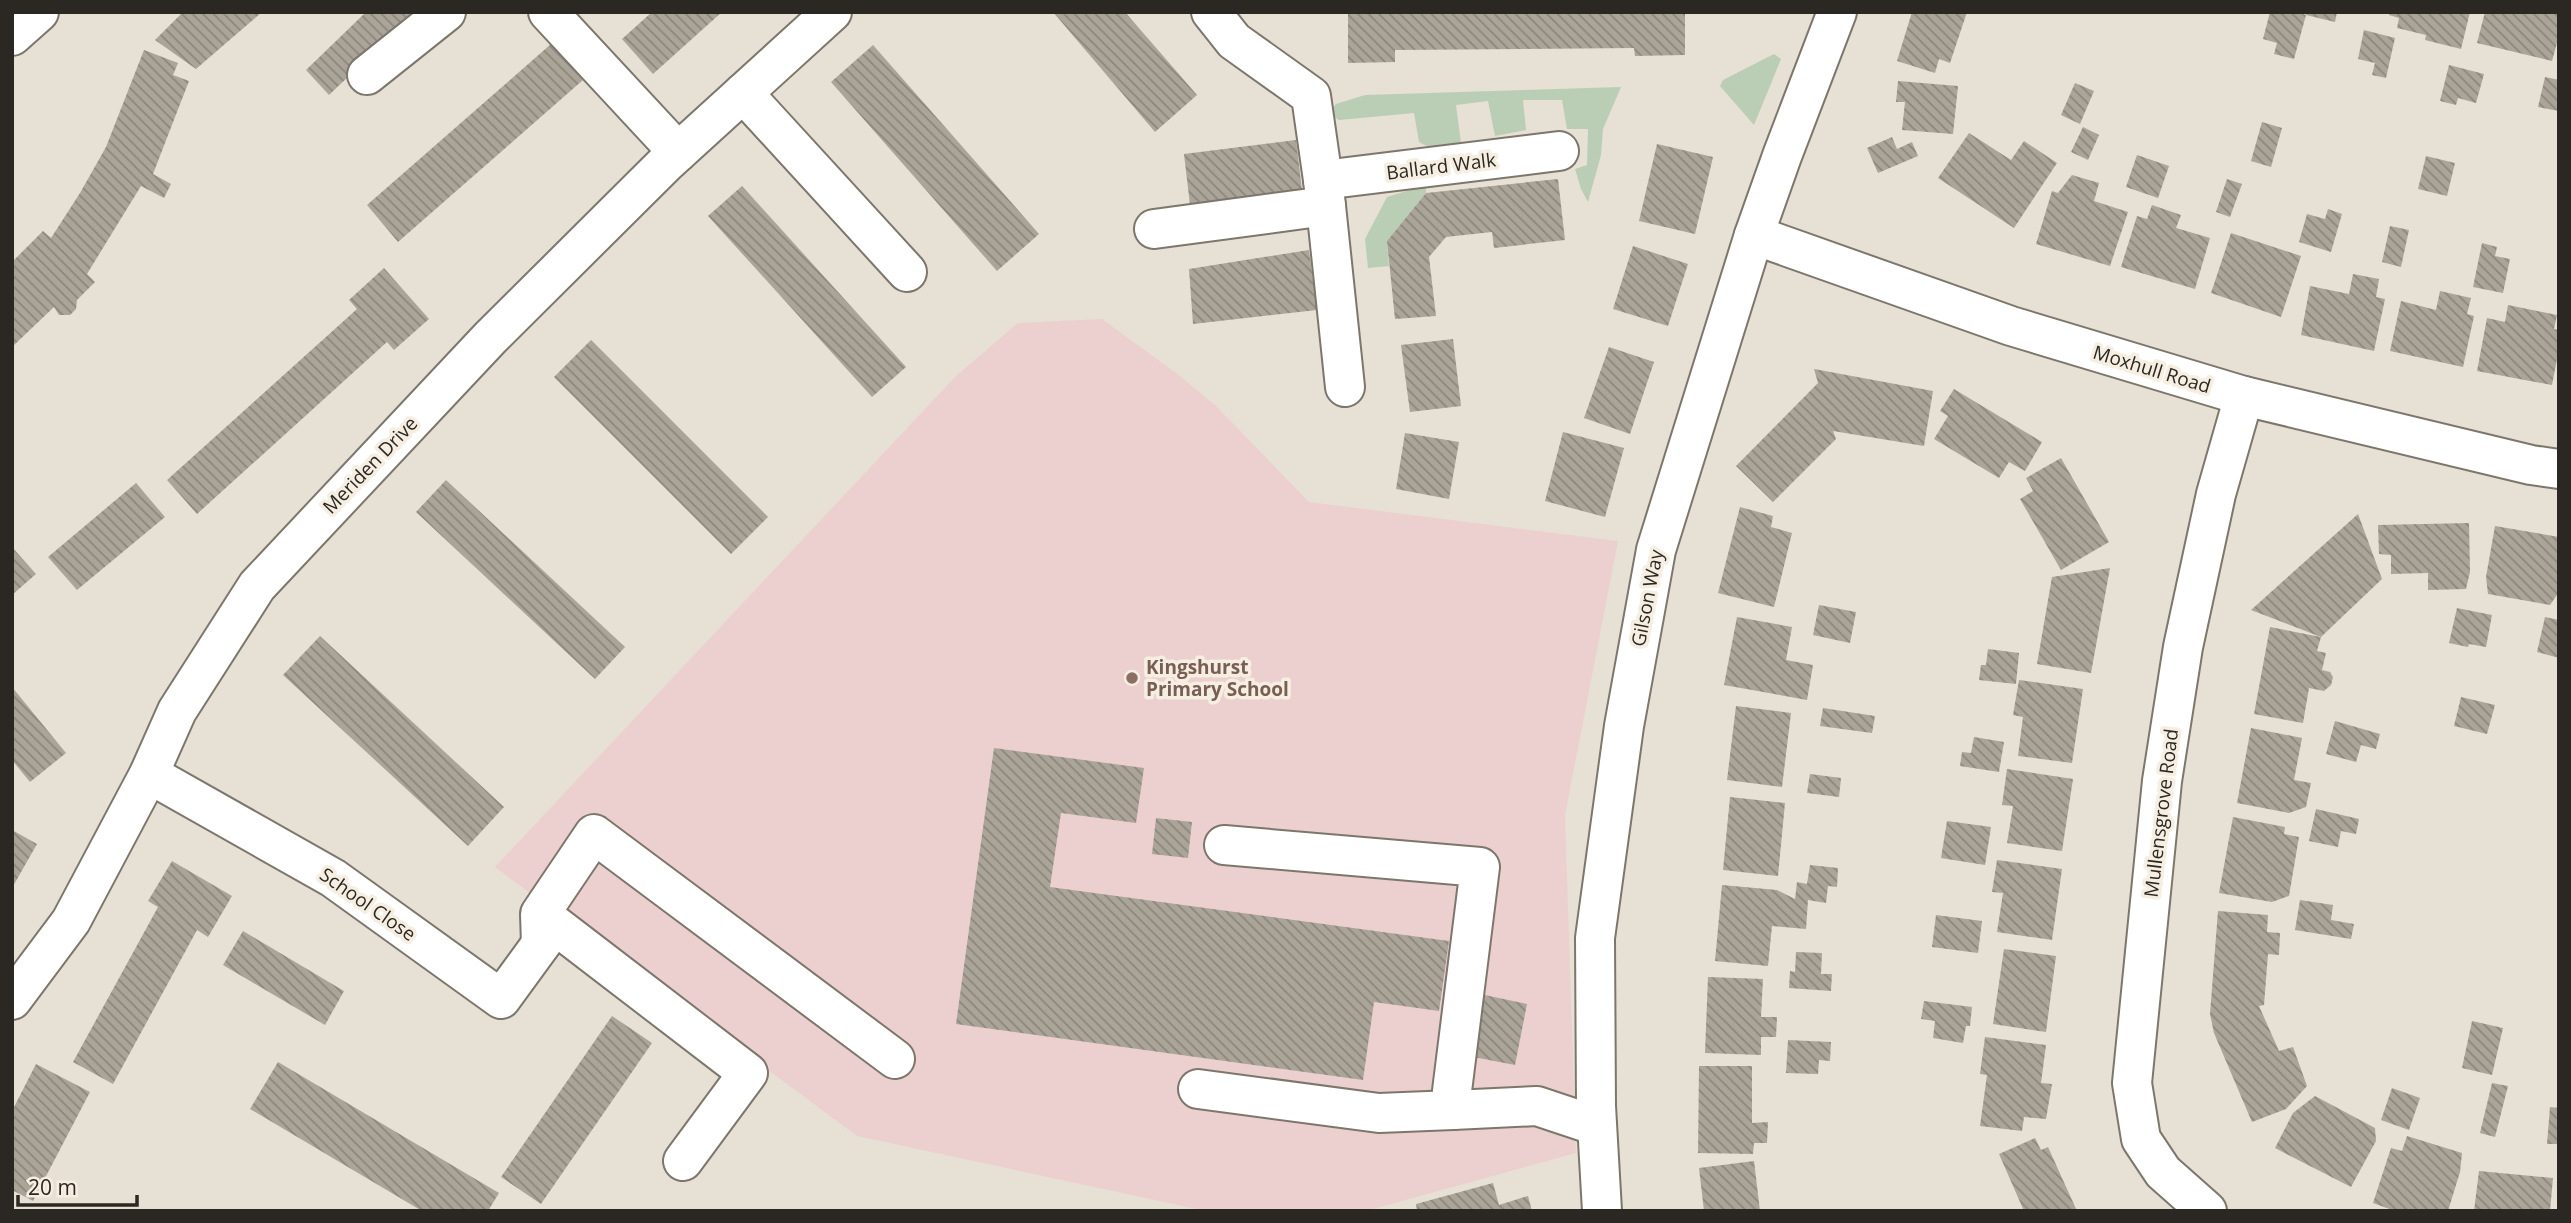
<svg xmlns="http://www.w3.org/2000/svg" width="2571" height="1223" font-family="'Open Sans',sans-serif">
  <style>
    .education { fill: #ebd0cf }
    .grass { fill: #b9ceb4 }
    .building { fill: url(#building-back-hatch) }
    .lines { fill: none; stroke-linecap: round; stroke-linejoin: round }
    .minor-casing { stroke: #7d766b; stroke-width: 42 }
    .minor { stroke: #fff; stroke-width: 38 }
    .education-dot { fill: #8d6e63; stroke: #f5eee1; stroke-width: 2.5 }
    .labels { text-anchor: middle; stroke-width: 7; stroke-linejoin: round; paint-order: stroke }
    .street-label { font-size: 19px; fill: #2b2823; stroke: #f5eee1 }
    .education-label { font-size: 19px; font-weight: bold; fill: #785e54; stroke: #f5eee1; text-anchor: start }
  </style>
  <defs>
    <pattern id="building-back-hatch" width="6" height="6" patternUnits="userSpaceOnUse" patternTransform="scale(1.75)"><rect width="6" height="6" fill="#aba599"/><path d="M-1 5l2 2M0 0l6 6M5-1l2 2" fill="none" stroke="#8b867c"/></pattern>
  </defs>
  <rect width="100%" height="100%" fill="#e7e0d4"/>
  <path class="education" d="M 1102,319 L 1176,373 L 1216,406 L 1309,502 L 1618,541 L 1565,815 L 1576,1153 L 1366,1211 L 1206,1211 L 857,1136 L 495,867 L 956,376 L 1018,323 Z"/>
  <g class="grass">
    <path d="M 1774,54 L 1781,59 L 1754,125 L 1720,86 L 1723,80 Z"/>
    <path d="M 1621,87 L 1603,129 L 1601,155 L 1588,202 L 1581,189 L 1575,169 L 1587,165 L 1588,129 L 1567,129 L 1562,100 L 1523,100 L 1526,130 L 1495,136 L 1488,101 L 1456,105 L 1461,143 C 1444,148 1435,151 1419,142 L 1414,113 L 1339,120 L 1328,113 L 1336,104 L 1365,95 Z"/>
    <path d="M 1426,185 L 1426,193 L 1387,241 L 1389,266 L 1368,268 L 1365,239 L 1387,197 Z"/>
  </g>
  <g class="building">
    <path d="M 183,12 L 262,12 L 196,69 L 155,40 Z"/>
    <path d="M 366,12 L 416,12 L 329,95 L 306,70 Z"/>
    <path d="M 652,12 L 722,12 L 653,74 L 622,39 Z"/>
    <path d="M 1053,12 L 1125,12 L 1197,95 L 1155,132 Z"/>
    <path d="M 1348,12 L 1685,12 L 1685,55 L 1635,56 L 1634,48 L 1395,50 L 1395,62 L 1348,63 Z"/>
    <path d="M 1912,12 L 1967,12 L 1950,63 L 1939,59 L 1935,73 L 1897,61 Z"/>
    <path d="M 2270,12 L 2297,12 L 2306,15 L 2294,59 L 2274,54 L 2277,43 L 2263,39 Z"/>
    <path d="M 2306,12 L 2337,12 L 2335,22 L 2306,15 Z"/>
    <path d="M 2390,12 L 2470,12 L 2461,49 L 2425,40 L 2426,35 L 2397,28 L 2399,18 L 2389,15 Z"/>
    <path d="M 2485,12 L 2559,12 L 2559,36 L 2552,61 L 2477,43 Z"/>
    <path d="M 2364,30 L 2395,38 L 2386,78 L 2372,75 L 2375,63 L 2358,59 Z"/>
    <path d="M 551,44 L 583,80 L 398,242 L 367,205 Z"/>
    <path d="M 873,45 L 1039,234 L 997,271 L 831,82 Z"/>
    <path d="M 144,50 L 178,63 L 173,75 L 189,81 L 153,174 L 171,184 L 164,198 L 141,186 L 87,274 L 95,282 L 77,300 L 76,309 L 70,315 L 59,315 L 54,307 L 12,347 L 12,262 L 43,231 L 51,238 L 80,193 L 106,147 Z"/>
    <path d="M 2449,65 L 2484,74 L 2476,103 L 2458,98 L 2456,105 L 2440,101 Z"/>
    <path d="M 2545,77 L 2559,80 L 2559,111 L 2538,107 Z"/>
    <path d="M 1898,81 L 1958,86 L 1953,134 L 1902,130 L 1905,102 L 1896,102 Z"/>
    <path d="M 2075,83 L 2094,91 L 2080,124 L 2061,115 Z"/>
    <path d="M 2262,122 L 2282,128 L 2271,167 L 2251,161 Z"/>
    <path d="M 2083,127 L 2099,135 L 2088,160 L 2071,152 Z"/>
    <path d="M 1969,133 L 2011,160 L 2024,141 L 2057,163 L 2014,228 L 1938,178 Z"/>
    <path d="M 1892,137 L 1897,149 L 1912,142 L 1918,156 L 1878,173 L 1867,148 Z"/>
    <path d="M 1296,140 L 1302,190 L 1190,205 L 1184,154 Z"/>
    <path d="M 1657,144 L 1713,157 L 1695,234 L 1639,221 Z"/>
    <path d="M 2137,155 L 2169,166 L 2158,198 L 2126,187 Z"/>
    <path d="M 2426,156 L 2455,163 L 2447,196 L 2418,189 Z"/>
    <path d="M 2072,175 L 2099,183 L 2094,201 L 2128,212 L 2110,266 L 2036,244 L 2052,191 L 2058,193 Z"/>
    <path d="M 1558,179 L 1565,240 L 1494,248 L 1492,232 L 1446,237 L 1429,257 L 1436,316 L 1395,319 L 1387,241 L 1426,193 Z"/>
    <path d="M 2227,179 L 2242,184 L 2230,217 L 2216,212 Z"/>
    <path d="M 742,186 L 906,367 L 872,397 L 708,216 Z"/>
    <path d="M 2152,205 L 2181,215 L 2176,228 L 2210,238 L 2195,289 L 2121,267 L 2137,216 L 2147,219 Z"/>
    <path d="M 2328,209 L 2342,214 L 2331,252 L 2299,242 L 2307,214 L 2325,219 Z"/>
    <path d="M 2390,226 L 2409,230 L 2401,267 L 2382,262 Z"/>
    <path d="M 2231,233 L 2301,256 L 2281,317 L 2211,293 Z"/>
    <path d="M 2482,243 L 2497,247 L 2495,256 L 2510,259 L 2503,293 L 2473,287 Z"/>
    <path d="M 1633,246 L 1688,264 L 1668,326 L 1613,309 Z"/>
    <path d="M 1309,250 L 1317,310 L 1193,324 L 1189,269 Z"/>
    <path d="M 384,268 L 429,319 L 394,350 L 387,342 L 197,514 L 167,480 L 357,309 L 349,300 Z"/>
    <path d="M 2353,274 L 2379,279 L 2376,297 L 2385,299 L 2374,351 L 2301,335 L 2310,286 L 2349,294 Z"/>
    <path d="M 2440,291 L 2471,298 L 2467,314 L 2474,316 L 2463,367 L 2390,351 L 2401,301 L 2436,310 Z"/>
    <path d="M 2508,305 L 2557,315 L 2554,329 L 2559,330 L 2559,349 L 2552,385 L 2477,371 L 2487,318 L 2505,322 Z"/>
    <path d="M 1453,339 L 1461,406 L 1410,412 L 1401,345 Z"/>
    <path d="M 591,340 L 768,517 L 731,554 L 554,377 Z"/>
    <path d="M 1609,347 L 1654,362 L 1630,434 L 1584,418 Z"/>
    <path d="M 1814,369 L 1933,391 L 1924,446 L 1833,431 L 1836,439 L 1773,502 L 1736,466 L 1818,383 Z"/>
    <path d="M 1954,389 L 2042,442 L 2025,471 L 2009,462 L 1999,478 L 1934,439 L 1948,416 L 1940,411 Z"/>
    <path d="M 1563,432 L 1624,448 L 1605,517 L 1545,501 Z"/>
    <path d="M 1405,433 L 1459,442 L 1449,499 L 1396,489 Z"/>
    <path d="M 2061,458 L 2109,542 L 2061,570 L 2020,499 L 2033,491 L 2026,478 Z"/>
    <path d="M 446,480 L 625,647 L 595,679 L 416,512 Z"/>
    <path d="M 136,483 L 165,517 L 77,590 L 48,557 Z"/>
    <path d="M 1740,507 L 1773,516 L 1771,527 L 1792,533 L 1774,607 L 1718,593 Z"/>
    <path d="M 2358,514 L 2382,579 L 2321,637 L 2251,610 Z"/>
    <path d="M 2469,523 L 2470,572 L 2466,589 L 2428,590 L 2428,573 L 2391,574 L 2391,555 L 2379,554 L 2378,525 Z"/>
    <path d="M 2495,526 L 2559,537 L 2559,592 L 2550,605 L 2488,594 L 2486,577 Z"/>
    <path d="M 12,547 L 36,574 L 12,595 Z"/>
    <path d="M 2110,568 L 2091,673 L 2037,664 L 2052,577 Z"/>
    <path d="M 1819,605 L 1856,612 L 1850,643 L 1813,635 Z"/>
    <path d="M 2457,608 L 2492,615 L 2486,647 L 2469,644 L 2468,647 L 2449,643 Z"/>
    <path d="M 1737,617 L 1792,627 L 1786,660 L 1813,665 L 1807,700 L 1724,685 Z"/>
    <path d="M 2545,617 L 2559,620 L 2559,658 L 2537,652 Z"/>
    <path d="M 2270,627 L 2321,637 L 2317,651 L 2326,653 L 2322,670 L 2330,672 L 2333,677 L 2331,685 L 2324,691 L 2309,688 L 2303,723 L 2254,714 Z"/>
    <path d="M 320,636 L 504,807 L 468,846 L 283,675 Z"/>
    <path d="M 1988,649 L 2019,653 L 2016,684 L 1979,680 L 1981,665 L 1986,665 Z"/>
    <path d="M 2019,680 L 2083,689 L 2072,763 L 2018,756 L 2023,717 L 2013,715 Z"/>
    <path d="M 12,687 L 66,753 L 30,782 L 12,760 Z"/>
    <path d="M 2461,697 L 2495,705 L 2487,734 L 2454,726 Z"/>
    <path d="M 1736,706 L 1791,713 L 1782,787 L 1727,780 Z"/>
    <path d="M 1823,708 L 1875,716 L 1872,733 L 1820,726 Z"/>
    <path d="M 2335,721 L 2380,734 L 2376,749 L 2361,745 L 2356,762 L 2326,754 Z"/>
    <path d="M 2251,728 L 2302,738 L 2294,780 L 2311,783 L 2306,807 L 2289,813 L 2237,803 Z"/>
    <path d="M 1974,737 L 2004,742 L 1999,772 L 1960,766 L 1962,752 L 1971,753 Z"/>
    <path d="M 994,748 L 1144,768 L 1136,823 L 1061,813 L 1050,887 L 1449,941 L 1439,1011 L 1374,1002 L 1363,1080 L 956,1024 Z"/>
    <path d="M 2007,769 L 2073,779 L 2062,851 L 2007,843 L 2013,806 L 2002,805 Z"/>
    <path d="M 1810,774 L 1841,778 L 1839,797 L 1807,793 Z"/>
    <path d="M 1730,797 L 1785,803 L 1778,876 L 1723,870 Z"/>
    <path d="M 2316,809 L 2359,819 L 2356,834 L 2341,831 L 2338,847 L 2309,841 Z"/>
    <path d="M 2233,817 L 2285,827 L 2284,834 L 2299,837 L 2289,896 L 2272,902 L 2219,893 Z"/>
    <path d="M 1156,818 L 1192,822 L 1188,858 L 1152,854 Z"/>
    <path d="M 1947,821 L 1991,827 L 1985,865 L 1941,858 Z"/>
    <path d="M 12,830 L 37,844 L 12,888 Z"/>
    <path d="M 1997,860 L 2062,869 L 2052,940 L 1997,932 L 2003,893 L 1992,892 Z"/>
    <path d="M 172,861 L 232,896 L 208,937 L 197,930 L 113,1084 L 73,1062 L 158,907 L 148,901 Z"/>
    <path d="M 1810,865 L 1838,868 L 1837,887 L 1828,886 L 1826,903 L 1808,900 L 1806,929 L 1772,926 L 1768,966 L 1715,961 L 1722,885 L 1777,890 L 1795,899 L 1797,882 L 1807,884 Z"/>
    <path d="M 2300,900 L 2333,905 L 2331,920 L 2354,924 L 2351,939 L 2295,930 Z"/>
    <path d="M 2218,911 L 2268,915 L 2267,932 L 2280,933 L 2279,955 L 2268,954 L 2264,1005 L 2259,1006 L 2279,1051 L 2293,1047 L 2307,1086 L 2286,1109 L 2252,1122 L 2214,1033 L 2210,1014 Z"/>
    <path d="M 1936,915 L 1982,921 L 1978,953 L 1932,947 Z"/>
    <path d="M 243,931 L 344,991 L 325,1025 L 223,965 Z"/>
    <path d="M 2004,949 L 2056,956 L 2046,1032 L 1993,1024 Z"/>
    <path d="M 1796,952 L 1822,953 L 1821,974 L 1832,974 L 1831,991 L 1789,988 L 1790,971 L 1795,972 Z"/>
    <path d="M 1708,977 L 1763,979 L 1761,1017 L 1777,1017 L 1776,1037 L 1761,1037 L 1761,1055 L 1705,1053 Z"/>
    <path d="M 1480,994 L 1527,1004 L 1515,1065 L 1468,1056 Z"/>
    <path d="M 1924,1001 L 1972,1007 L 1970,1026 L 1966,1026 L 1963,1043 L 1933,1038 L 1935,1021 L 1921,1019 Z"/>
    <path d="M 612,1016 L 652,1043 L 541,1204 L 501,1177 Z"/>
    <path d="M 2472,1021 L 2503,1028 L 2492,1075 L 2462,1068 Z"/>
    <path d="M 1985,1037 L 2046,1045 L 2041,1083 L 2052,1084 L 2046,1119 L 2024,1117 L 2022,1131 L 1980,1126 L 1987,1075 L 1980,1074 Z"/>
    <path d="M 1788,1040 L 1831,1042 L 1830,1061 L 1819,1060 L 1818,1074 L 1786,1073 Z"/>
    <path d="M 278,1062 L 499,1193 L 488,1211 L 422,1211 L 250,1109 Z"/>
    <path d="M 36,1064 L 90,1092 L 33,1201 L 12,1190 L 12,1111 Z"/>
    <path d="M 1699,1066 L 1752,1066 L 1752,1123 L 1768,1122 L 1767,1143 L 1754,1143 L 1753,1154 L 1698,1153 Z"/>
    <path d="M 2492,1083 L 2508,1086 L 2495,1137 L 2480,1133 Z"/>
    <path d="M 2392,1088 L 2420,1098 L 2409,1130 L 2381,1120 Z"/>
    <path d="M 2315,1096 L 2375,1128 L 2376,1141 L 2351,1187 L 2275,1148 L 2293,1113 Z"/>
    <path d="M 2550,1107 L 2559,1108 L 2559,1144 L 2547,1144 Z"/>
    <path d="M 2407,1136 L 2462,1153 L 2460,1172 L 2448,1211 L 2395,1211 L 2373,1203 L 2391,1148 L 2402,1151 Z"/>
    <path d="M 2035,1138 L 2041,1150 L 2048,1147 L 2077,1211 L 2024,1211 L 1999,1154 Z"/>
    <path d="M 1754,1161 L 1760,1211 L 1704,1211 L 1699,1168 Z"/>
    <path d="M 2479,1171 L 2553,1178 L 2550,1211 L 2474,1211 Z"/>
    <path d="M 1493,1183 L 1499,1205 L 1528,1196 L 1532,1211 L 1417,1211 L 1416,1204 Z"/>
  </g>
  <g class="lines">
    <defs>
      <g id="minor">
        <path d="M 548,12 L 678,152"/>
        <path d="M 1211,12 L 1234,41 L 1311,96 L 1323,180 L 1559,151"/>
        <path d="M 12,36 L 39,12"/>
        <path d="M 367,75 L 446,12"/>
        <path d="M 743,93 L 907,272"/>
        <path d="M 1326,206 L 1345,387"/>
        <path d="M 1154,229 L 1326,206 L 1323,180"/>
        <path d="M 1754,235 L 2011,326 L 2244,396 L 2531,465 L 2559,469"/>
        <path d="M 149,774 L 333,878 L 501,999 L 555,925 L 748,1073 L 683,1161"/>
        <path d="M 1224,845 L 1480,867 L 1452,1091 L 1453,1110 L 1537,1106 L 1597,1126"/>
        <path d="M 541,944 L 540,914 L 594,834 L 895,1059"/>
        <path d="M 12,1000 L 71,921 L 149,774 L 177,711 L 257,586 L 490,338 L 665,164 L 832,12"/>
        <path d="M 1198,1089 L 1379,1113 L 1453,1110"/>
        <path d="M 1602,1211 L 1596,1106 L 1595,938 L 1624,726 L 1656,550 L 1754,235 L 1782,156 L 1837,12"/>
        <path d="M 2207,1211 L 2163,1172 L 2141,1139 L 2132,1083 L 2162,781 L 2183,647 L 2216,494 L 2244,396"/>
      </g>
    </defs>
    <use href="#minor" class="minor-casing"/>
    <use href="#minor" class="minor"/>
  </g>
  <circle class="education-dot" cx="1132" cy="678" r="7"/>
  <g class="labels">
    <g class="street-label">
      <text transform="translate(1441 166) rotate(-7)" y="7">Ballard Walk</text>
      <text transform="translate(2152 369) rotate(17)" y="7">Moxhull Road</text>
      <text transform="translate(370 465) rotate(-46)" y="7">Meriden Drive</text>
      <text transform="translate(1647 598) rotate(-79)" y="7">Gilson Way</text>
      <text transform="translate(2161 813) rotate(-83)" y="7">Mullensgrove Road</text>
      <text transform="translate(368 904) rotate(35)" y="7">School Close</text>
    </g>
    <g class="education-label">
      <text x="1146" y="674">Kingshurst<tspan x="1146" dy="22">Primary School</tspan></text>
    </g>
  </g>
  <rect width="2571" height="1223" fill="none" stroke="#2b2823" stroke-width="28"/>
  <path d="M18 1195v10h119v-10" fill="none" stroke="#2b2823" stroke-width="3.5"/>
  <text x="28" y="1195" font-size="21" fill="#2b2823" stroke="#f5eee1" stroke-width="5" paint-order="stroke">20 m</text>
</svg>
